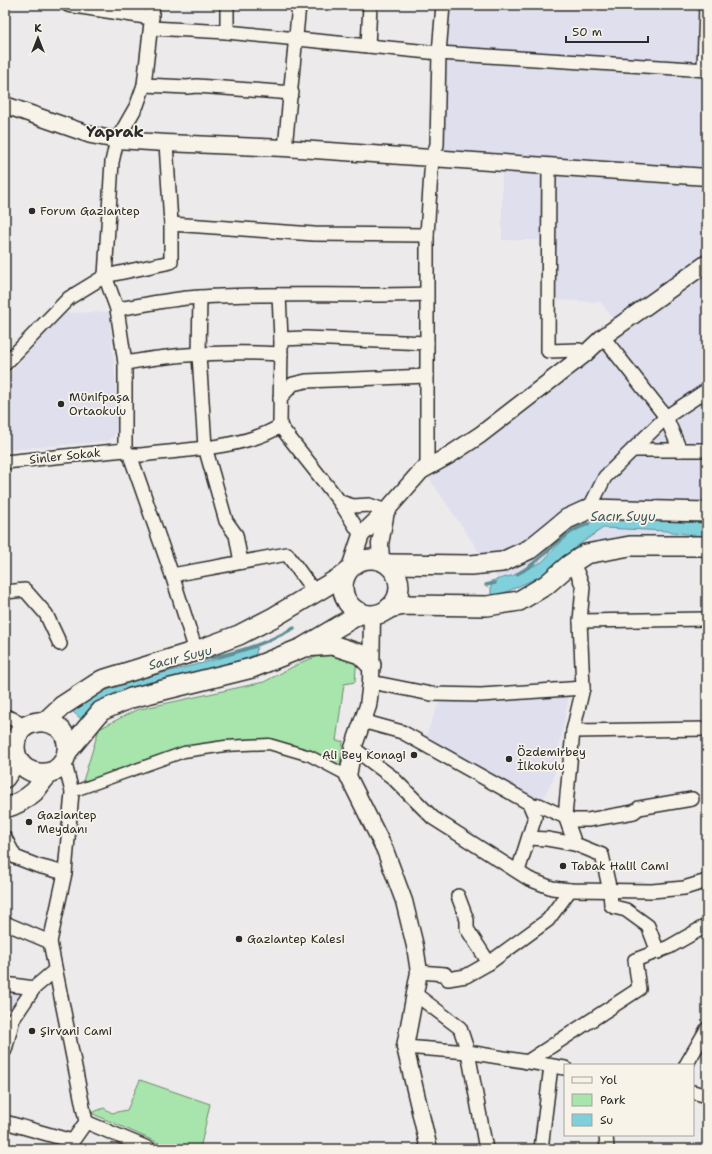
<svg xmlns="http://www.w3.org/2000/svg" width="712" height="1154" font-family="'Shantell Sans',sans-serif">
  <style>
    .built { fill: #dfdfee }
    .green { fill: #a8e5ac; stroke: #6a886c }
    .water { fill: #80d0dc; stroke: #5e8e95 }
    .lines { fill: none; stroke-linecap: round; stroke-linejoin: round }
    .stream { stroke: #5e8e95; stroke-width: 3.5 }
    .pedestrian-casing { stroke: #2b2b2b; stroke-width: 13 }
    .minor-casing { stroke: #2b2b2b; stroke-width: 16 }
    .tertiary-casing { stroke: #2b2b2b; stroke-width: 19 }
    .secondary-casing { stroke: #2b2b2b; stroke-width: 22 }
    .pedestrian { stroke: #f7f3e8; stroke-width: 10 }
    .minor { stroke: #f7f3e8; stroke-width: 13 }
    .tertiary { stroke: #f7f3e8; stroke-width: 16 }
    .secondary { stroke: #f7f3e8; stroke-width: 19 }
    .poi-dot { fill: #2b2b2b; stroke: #f7f3e8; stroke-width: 1.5 }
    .labels { text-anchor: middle; stroke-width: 3.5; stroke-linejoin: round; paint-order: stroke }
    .poi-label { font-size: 12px; fill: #2b2b2b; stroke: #f7f3e8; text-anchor: start }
    .street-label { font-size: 12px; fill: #2b2b2b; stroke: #f7f3e8 }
    .water-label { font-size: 13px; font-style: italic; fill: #405457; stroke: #f7f3e8 }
    .district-label { font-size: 16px; font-weight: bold; fill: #2b2b2b; stroke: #f7f3e8 }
  </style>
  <rect width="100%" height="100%" fill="#eceaeb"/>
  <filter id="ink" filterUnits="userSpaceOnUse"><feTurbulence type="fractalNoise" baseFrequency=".025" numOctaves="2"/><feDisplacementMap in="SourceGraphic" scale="8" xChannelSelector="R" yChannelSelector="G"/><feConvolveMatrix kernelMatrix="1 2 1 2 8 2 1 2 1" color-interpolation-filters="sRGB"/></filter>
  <g filter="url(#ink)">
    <g class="built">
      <path d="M 441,5 L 707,5 L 707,551 L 597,549 L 512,600 L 423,469 L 616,323 L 601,302 L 554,300 L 552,240 L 502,240 L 502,157 L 437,150 Z"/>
      <path d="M 109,312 L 120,429 L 109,441 L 5,450 L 5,379 L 63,313 Z"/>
      <path d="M 569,695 L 553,780 L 539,805 L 425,738 L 439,702 Z"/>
      <path d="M 5,987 L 28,990 L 5,1038 Z"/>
    </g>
    <g class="green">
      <path d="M 334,650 L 357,654 L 355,682 L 344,684 L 336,741 L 343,741 L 340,766 L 307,750 L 262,741 L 227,743 L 99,778 L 83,781 L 99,729 L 136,710 L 264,682 L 302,662 Z"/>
      <path d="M 140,1080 L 210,1104 L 200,1149 L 172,1149 L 91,1113 L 104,1108 L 112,1113 L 127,1110 Z"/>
    </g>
    <g class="water">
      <path d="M 599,518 L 707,523 L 707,537 L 666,531 L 603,528 L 577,546 L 545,574 L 491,599 L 491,581 L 515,575 L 542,562 L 570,533 Z"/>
      <path d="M 257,647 L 256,654 L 240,661 L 126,692 L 98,706 L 81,719 L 72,711 L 94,695 L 134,680 L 211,661 Z"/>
    </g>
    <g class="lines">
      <g class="stream">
        <path d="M 517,574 C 544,561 559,533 588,524"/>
        <path d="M 486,585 L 495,583"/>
        <path d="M 184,664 C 226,655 256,649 294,628"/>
      </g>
      <defs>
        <path id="pedestrian" d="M 72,792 L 184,752 L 225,746 L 269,744 L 310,756 L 348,776"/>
        <g id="minor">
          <path d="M 68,5 L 152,18"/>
          <path d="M 153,5 L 144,85 L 137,105 L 117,140 L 112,162 L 105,276 L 117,309 L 125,363 L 125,450 L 130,455 L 172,575 L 196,651"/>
          <path d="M 227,5 L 227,32"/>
          <path d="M 151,28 L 227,32 L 439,53 L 707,70"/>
          <path d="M 368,46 L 370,5"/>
          <path d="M 704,69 L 706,5"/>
          <path d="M 144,85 L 187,87 L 197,86 L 292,93"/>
          <path d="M 285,148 L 299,5"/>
          <path d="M 549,167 L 548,351 L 579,350 L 585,354"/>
          <path d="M 171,224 L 314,234 L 427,235"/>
          <path d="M 279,295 L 281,339 L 280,426 L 340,502 L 353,506 L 369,505 L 386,511"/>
          <path d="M 200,297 L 199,355 L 205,447 L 226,521 L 236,535 L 241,562"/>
          <path d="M 117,309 C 145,305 173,298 201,297 C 276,292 351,297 426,294"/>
          <path d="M 603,337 L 666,417 L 680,450"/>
          <path d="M 281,339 L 306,338 L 427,343"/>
          <path d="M 125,363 C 175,354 230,351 281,354"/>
          <path d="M 5,364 L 69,298 L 105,276 L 171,262 L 171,224 L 166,143"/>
          <path d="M 280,398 L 293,384 L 306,381 L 427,376"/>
          <path d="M 633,450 L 707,450"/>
          <path d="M 130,455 L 141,455 C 181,450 247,448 280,426"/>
          <path d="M 5,462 L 125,450"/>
          <path d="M 427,466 L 427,235 L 432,157 L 437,145 L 439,53 L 443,5"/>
          <path d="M 340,502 L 361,535"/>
          <path d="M 589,509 L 605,477 L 666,417 L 707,390"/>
          <path d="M 569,565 L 577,572 L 583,587 L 580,621 L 583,688 L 573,731 L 565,816 L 575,844"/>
          <path d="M 172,575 L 287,554 L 315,593"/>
          <path d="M 5,592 L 25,590 L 46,614 L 60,644"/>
          <path d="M 580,621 L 707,619"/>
          <path d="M 371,682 L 431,694 L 481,695 L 583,688"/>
          <path d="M 5,716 L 13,719 L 24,727"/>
          <path d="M 362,721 L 402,732 L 529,803 L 535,817 L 518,871"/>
          <path d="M 573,731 L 707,729"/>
          <path d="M 353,748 L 392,777 L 433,818 L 529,879 L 552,888 L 570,890 L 652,891 L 684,888 L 707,881"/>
          <path d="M 64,760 L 72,792 L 65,873 L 50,942 L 86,1122 L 67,1149"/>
          <path d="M 539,805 L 572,820 L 588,820 L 634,812 L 639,808 L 692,799"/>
          <path d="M 5,838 L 15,857 L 38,866 L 65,873"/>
          <path d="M 529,838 L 547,839 L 575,844 L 602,855 L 610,891 L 611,905 L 614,907 L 626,910 L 648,926 L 658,952"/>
          <path d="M 458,896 L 467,920 L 467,929 L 489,963"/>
          <path d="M 5,923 L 50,942"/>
          <path d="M 419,972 L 445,974 L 448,979 L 466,976 L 489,963 L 548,920 L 570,890"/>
          <path d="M 5,984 L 34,988 L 54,971"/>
          <path d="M 414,993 L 460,1028 L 468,1052 L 486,1149"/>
          <path d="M 405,1047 L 468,1052 L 565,1068"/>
          <path d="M 5,1050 L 13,1019 L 34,988"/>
          <path d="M 527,1062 L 639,989 L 635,960 L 669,947 L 704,927"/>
          <path d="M 686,1065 L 707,1029"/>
          <path d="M 693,1092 L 707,1096"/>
          <path d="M 5,1122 L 72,1141"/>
          <path d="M 86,1122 L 150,1149"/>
          <path d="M 606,1135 L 607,1149"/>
          <path d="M 541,1149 L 551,1066"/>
        </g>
        <g id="tertiary">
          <path d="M 5,105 L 91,135 L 117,140 L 166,143 L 285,148 L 707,177"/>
          <path d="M 381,560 L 380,544 L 386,511"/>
          <path d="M 350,568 L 361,535 L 386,511 L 421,471 L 448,456 L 480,435 L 585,354 L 603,337 L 707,263"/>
          <path d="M 372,615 L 371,682 L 368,706 L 353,748 L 348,776 L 385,850 L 404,901 L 415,946 L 419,972 L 405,1047 L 429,1149"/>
        </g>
        <g id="secondary">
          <circle cx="371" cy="587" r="28"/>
          <path d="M 388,564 L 471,565 L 502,562 L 530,549 L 567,519 L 589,509 L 707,512"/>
          <path d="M 389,608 L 405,605 L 487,606 L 519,601 L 546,585 L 569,565 L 586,554 L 630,546 L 707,546"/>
          <path d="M 305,647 L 332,645 L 360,654 L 371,665"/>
          <path d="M 45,722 L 62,706 L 102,680 L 196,651 L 239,635 L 274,617 L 346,574"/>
          <path d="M 67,752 L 101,711 L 131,698 L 252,668 L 302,648 L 361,613"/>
          <path d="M 5,778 L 13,766 L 16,756"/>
          <path d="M 5,808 C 16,805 26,799 34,792 C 38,788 41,782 46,777 C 50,773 56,770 60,766 C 70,755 70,737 58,727 C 52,723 45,721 38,722 C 2,726 10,782 51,772"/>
        </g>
      </defs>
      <use href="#pedestrian" class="pedestrian-casing"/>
      <use href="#minor" class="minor-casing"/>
      <use href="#tertiary" class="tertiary-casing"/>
      <use href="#secondary" class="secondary-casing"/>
      <use href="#pedestrian" class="pedestrian"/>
      <use href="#minor" class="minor"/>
      <use href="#tertiary" class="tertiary"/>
      <use href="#secondary" class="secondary"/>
    </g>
  </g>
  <g class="poi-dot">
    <circle cx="32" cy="211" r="4"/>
    <circle cx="61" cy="404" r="4"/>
    <circle cx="414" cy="755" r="4"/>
    <circle cx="509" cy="759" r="4"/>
    <circle cx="29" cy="822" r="4"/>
    <circle cx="563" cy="866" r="4"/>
    <circle cx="239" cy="939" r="4"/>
    <circle cx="32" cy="1031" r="4"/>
  </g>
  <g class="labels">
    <g class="poi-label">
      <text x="40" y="215">Forum Gaziantep</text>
      <text x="69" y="401">Münifpaşa<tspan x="69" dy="14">Ortaokulu</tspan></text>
      <text x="517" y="756">Özdemirbey<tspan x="517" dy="14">İlkokulu</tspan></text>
      <text x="406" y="759" text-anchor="end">Ali Bey Konagi</text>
      <text x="37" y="819">Gaziantep<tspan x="37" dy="14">Meydanı</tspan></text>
      <text x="571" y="870">Tabak Halil Cami</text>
      <text x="247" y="943">Gaziantep Kalesi</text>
      <text x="40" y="1035">Şirvani Cami</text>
    </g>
    <g class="street-label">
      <text transform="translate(65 456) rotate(-6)" y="4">Sinler Sokak</text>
    </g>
    <g class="water-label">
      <text x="623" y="521">Sacır Suyu</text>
      <text transform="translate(180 657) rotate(-14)" y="5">Sacır Suyu</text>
    </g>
    <g class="district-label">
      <text x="115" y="137">Yaprak</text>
    </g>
  </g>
  <rect width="712" height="1154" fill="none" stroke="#f7f3e8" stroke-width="20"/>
  <rect x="10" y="10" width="692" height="1134" fill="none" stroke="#2b2b2b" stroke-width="1.5" filter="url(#ink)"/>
  <rect x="564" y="1064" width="130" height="72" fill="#f7f3e8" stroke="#a5a39c"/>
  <rect x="572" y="1077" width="20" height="6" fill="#f7f3e8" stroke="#a5a39c"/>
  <text x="600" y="1084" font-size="12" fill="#2b2b2b">Yol</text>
  <rect x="572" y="1094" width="20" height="12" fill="#a8e5ac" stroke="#a5a39c"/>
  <text x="600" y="1104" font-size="12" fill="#2b2b2b">Park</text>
  <rect x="572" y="1114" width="20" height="12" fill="#80d0dc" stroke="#a5a39c"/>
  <text x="600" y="1124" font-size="12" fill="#2b2b2b">Su</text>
  <g transform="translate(38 38)" stroke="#f7f3e8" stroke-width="3" paint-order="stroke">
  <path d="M0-3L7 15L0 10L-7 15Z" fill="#2b2b2b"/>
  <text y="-6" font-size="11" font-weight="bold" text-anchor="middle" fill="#2b2b2b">K</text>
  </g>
  <path d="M566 36v6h82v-6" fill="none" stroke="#2b2b2b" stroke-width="2"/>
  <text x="572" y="36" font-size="12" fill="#2b2b2b" stroke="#f7f3e8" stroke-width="3" paint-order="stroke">50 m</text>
</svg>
